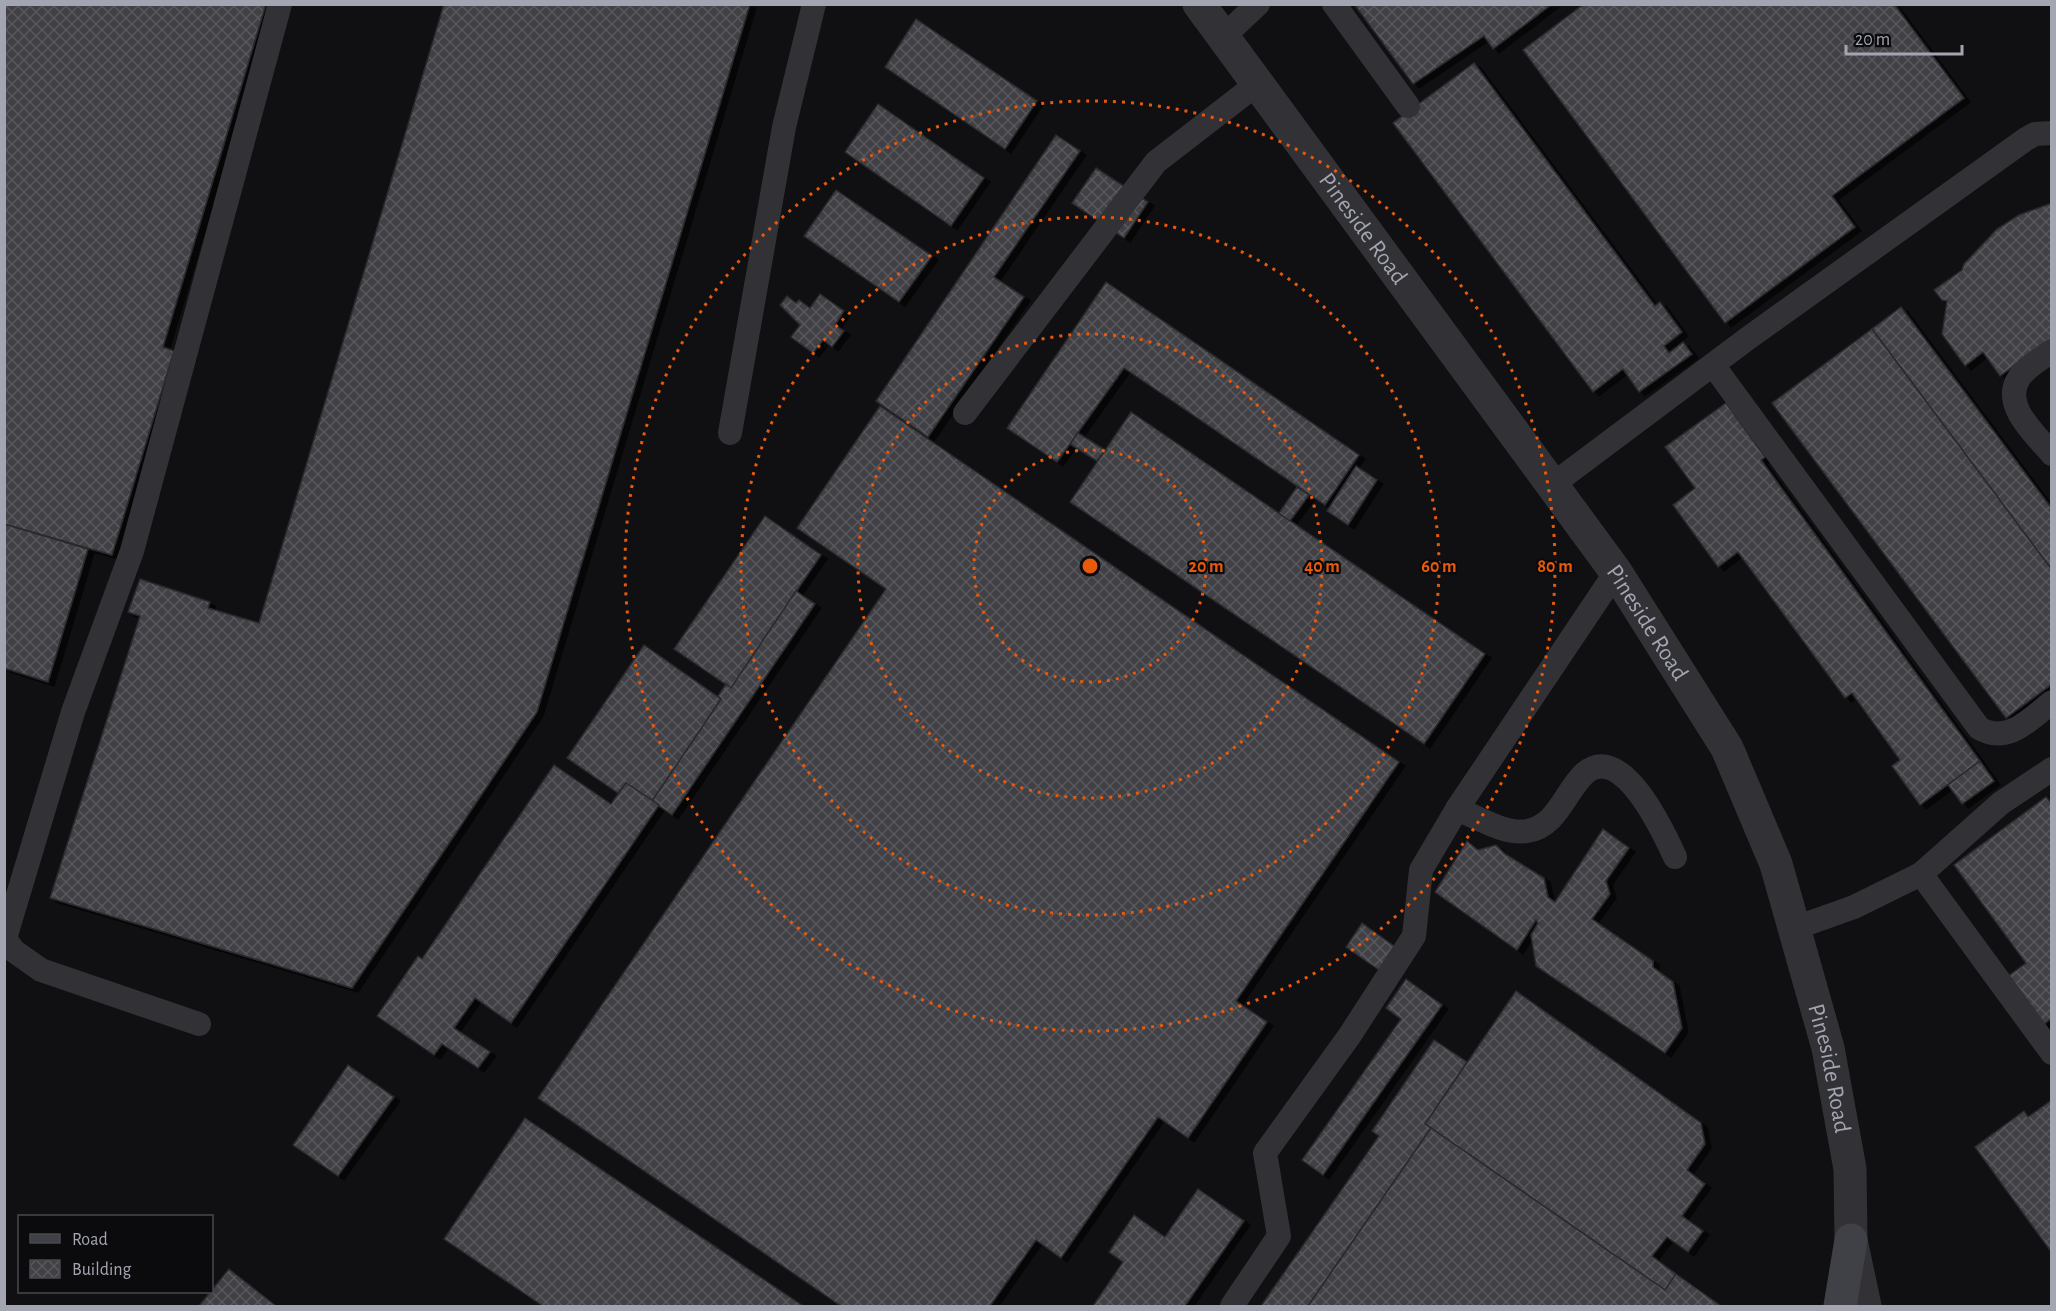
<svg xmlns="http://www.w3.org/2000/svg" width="2056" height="1311" font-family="'Alegreya Sans',sans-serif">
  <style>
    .building { fill: url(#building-cross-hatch); stroke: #2b2a2d; stroke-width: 1.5; filter: url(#shadow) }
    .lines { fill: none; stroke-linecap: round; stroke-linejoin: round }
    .lane { stroke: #323236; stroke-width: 24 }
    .street { stroke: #323236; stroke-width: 33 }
    .secondary { stroke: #404146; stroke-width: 33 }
    .ring { fill: none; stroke: #e8590c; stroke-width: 3; stroke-dasharray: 3 6 }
    .labels { text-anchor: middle; stroke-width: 4.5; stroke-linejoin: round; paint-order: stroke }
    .street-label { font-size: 24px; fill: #a3a5b1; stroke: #0b0b0d }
    .centre { fill: #e8590c; stroke: #0b0b0d; stroke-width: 3 }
    .ring-label { font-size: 18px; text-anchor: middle; font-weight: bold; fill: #e8590c; stroke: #0b0b0d; stroke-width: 4.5; stroke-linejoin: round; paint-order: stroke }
  </style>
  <defs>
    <pattern id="building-cross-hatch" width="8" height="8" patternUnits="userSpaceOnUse" patternTransform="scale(1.5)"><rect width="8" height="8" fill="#404045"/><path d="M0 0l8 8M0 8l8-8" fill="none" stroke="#58595d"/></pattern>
    <filter id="shadow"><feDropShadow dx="6" dy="4" stdDeviation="0" flood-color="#0009"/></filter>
  </defs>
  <rect width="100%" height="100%" fill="#101012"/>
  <g class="building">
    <path d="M 4,4 L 266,4 L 163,347 L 174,351 L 112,555 L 4,524 Z"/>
    <path d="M 444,4 L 750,4 L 537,712 L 352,988 L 50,898 L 140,616 L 128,612 L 140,579 L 210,602 L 208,608 L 259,623 Z"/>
    <path d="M 1354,4 L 1552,4 L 1493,49 L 1484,36 L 1413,84 Z"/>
    <path d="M 1584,4 L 1894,4 L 1964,98 L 1832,196 L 1855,227 L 1725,323 L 1523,50 Z"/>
    <path d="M 916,19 L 1037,101 L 1005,149 L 885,67 Z"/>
    <path d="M 1474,63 L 1655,306 L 1660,302 L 1682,332 L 1664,346 L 1669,353 L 1683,342 L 1692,354 L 1639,392 L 1623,369 L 1593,392 L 1393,123 Z"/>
    <path d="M 878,104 L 984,178 L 951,226 L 845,152 Z"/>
    <path d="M 1056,135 L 1080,151 L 994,277 L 1024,297 L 928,437 L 876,401 Z"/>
    <path d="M 1096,168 L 1148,202 L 1124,238 L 1072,203 Z"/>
    <path d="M 836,190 L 932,256 L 899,302 L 804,236 Z"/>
    <path d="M 2052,203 L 2052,338 L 2000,376 L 1983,352 L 1965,366 L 1942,334 L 1947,301 L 1942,300 L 1934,290 L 1962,270 L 1964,264 L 1997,229 L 2019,215 Z"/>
    <path d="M 1106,282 L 1359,455 L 1325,505 L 1124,368 L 1057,462 L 1007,428 Z"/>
    <path d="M 820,294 L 844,311 L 835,325 L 844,331 L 832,347 L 823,340 L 813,353 L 791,337 L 800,325 L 780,305 L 787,296 L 796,303 L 799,300 L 810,308 Z"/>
    <path d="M 1901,307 L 2052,509 L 2052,570 L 1872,329 Z"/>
    <path d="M 1872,329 L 2052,570 L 2052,684 L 2006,718 L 1772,403 Z"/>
    <path d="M 1726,403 L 1765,457 L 1761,460 L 1980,761 L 1920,805 L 1892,766 L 1900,760 L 1852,693 L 1845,698 L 1738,552 L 1718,567 L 1673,505 L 1695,488 L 1665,447 Z"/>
    <path d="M 880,406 L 1399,762 L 1236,1001 L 1267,1022 L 1188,1138 L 1158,1117 L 1061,1258 L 1036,1240 L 990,1306 L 841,1306 L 538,1098 L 886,589 L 797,528 Z"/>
    <path d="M 1131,412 L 1485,654 L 1424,744 L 1070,502 Z"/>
    <path d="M 1078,433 L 1105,450 L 1097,461 L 1070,444 Z"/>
    <path d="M 1356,466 L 1377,480 L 1348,525 L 1327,511 Z"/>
    <path d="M 1297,487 L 1309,495 L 1290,521 L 1279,513 Z"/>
    <path d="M 765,516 L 821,555 L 731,688 L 674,649 Z"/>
    <path d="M 4,524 L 88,549 L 48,682 L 4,668 Z"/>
    <path d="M 796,591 L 815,604 L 672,815 L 652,801 L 721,699 L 718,696 L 726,684 L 731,688 Z"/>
    <path d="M 644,645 L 721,699 L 652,801 L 626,783 L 618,793 L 567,758 Z"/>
    <path d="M 1980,761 L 1994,781 L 1962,804 L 1948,785 Z"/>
    <path d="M 554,765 L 611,804 L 626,783 L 659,805 L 511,1023 L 475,998 L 454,1028 L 490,1052 L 478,1068 L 442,1044 L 434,1055 L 377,1016 L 418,956 L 422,959 Z"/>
    <path d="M 2046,797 L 2052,804 L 2052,1018 L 2039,1028 L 2003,980 L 2026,963 L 1954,865 Z"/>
    <path d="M 1603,829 L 1629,848 L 1606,881 L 1610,894 L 1592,919 L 1653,961 L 1653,967 L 1673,982 L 1682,1028 L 1665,1053 L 1536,966 L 1531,935 L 1538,923 L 1536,920 L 1517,950 L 1435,892 L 1467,841 L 1478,850 L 1496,845 L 1505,854 L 1544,878 L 1548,897 L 1555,902 Z"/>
    <path d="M 1362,923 L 1398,949 L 1382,972 L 1346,947 Z"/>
    <path d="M 1406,979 L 1442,1005 L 1323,1175 L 1302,1160 L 1401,1019 L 1386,1008 Z"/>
    <path d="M 1516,991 L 1701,1123 L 1705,1144 L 1687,1170 L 1705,1184 L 1682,1216 L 1703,1231 L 1688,1252 L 1667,1237 L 1652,1256 L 1676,1274 L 1665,1290 L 1425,1124 Z"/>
    <path d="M 1434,1040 L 1467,1062 L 1425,1124 L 1431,1128 L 1308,1306 L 1261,1306 L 1379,1136 L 1372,1131 Z"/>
    <path d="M 348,1065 L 394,1097 L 338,1176 L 293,1145 Z"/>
    <path d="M 2052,1100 L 2052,1253 L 1975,1147 L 2024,1111 L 2028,1117 Z"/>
    <path d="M 525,1118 L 803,1306 L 543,1306 L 444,1239 Z"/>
    <path d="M 1431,1128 L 1665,1290 L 1676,1274 L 1721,1306 L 1308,1306 Z"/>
    <path d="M 1198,1189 L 1244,1221 L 1185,1306 L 1093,1306 L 1123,1262 L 1109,1252 L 1134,1215 L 1165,1237 Z"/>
    <path d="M 229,1269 L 276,1306 L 199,1306 Z"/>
  </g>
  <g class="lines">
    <g class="lane">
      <path d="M 1334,4 L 1408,106"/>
      <path d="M 1223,37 L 1258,4"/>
      <path d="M 2052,351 C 2041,359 2026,367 2019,378 C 2001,405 2036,435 2052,454"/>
      <path d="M 1713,365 L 1979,728 C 2008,745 2030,719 2052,702"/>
      <path d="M 965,413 L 1156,162 L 1257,84"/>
      <path d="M 730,433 L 784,127 L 814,4"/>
      <path d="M 1552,485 L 1747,339 L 2026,139 L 2035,134 L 2052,133"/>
      <path d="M 1457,809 C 1477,817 1505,835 1527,831 C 1558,826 1565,791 1585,773 C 1622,741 1664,833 1675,857"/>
      <path d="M 1921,874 L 2052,1053"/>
      <path d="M 1795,928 L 1854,907 L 1921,874 L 2001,803 L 2052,769"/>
      <path d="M 199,1024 L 41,970 L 14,951 L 7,942 L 6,935 L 73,712 L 132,551 L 280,4"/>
      <path d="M 1232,1306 L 1279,1236 L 1265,1153 L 1350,1035 L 1414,936 L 1421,870 L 1457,809 L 1616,572"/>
    </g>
    <path class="street" id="s1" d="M 1199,4 L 1616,572 L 1727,748 L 1776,864 L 1828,1048 L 1850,1169 L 1851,1240 L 1865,1306"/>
    <path class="secondary" d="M 1840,1306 L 1851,1240"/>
  </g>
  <g class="ring">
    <circle cx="1090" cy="566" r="116"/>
    <circle cx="1090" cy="566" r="232"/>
    <circle cx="1090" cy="566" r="349"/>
    <circle cx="1090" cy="566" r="465"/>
  </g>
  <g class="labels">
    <g class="street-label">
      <text dy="8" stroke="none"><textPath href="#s1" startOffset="278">Pineside Road</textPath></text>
      <text dy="8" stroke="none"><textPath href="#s1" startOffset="764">Pineside Road</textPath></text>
      <text dy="8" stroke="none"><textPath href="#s1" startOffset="1250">Pineside Road</textPath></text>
    </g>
  </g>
  <circle cx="1090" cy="566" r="9" class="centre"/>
  <g class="ring-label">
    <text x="1206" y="572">20 m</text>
    <text x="1322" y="572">40 m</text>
    <text x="1439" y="572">60 m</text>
    <text x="1555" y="572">80 m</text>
  </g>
  <rect width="2056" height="1311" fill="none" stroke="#a3a5b1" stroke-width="12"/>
  <rect x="18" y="1215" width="195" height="78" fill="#0b0b0d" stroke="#48494f" stroke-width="1.5"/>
  <rect x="30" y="1234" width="30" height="9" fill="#404146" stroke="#48494f" stroke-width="1.5"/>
  <text x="72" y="1245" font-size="18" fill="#a3a5b1">Road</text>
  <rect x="30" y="1260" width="30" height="18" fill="url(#building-cross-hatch)" stroke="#48494f" stroke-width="1.5"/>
  <text x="72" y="1275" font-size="18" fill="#a3a5b1">Building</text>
  <path d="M1846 45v9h116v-9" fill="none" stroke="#a3a5b1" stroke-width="3"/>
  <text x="1855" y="45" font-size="18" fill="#a3a5b1" stroke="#0b0b0d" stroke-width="4.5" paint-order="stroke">20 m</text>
</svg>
